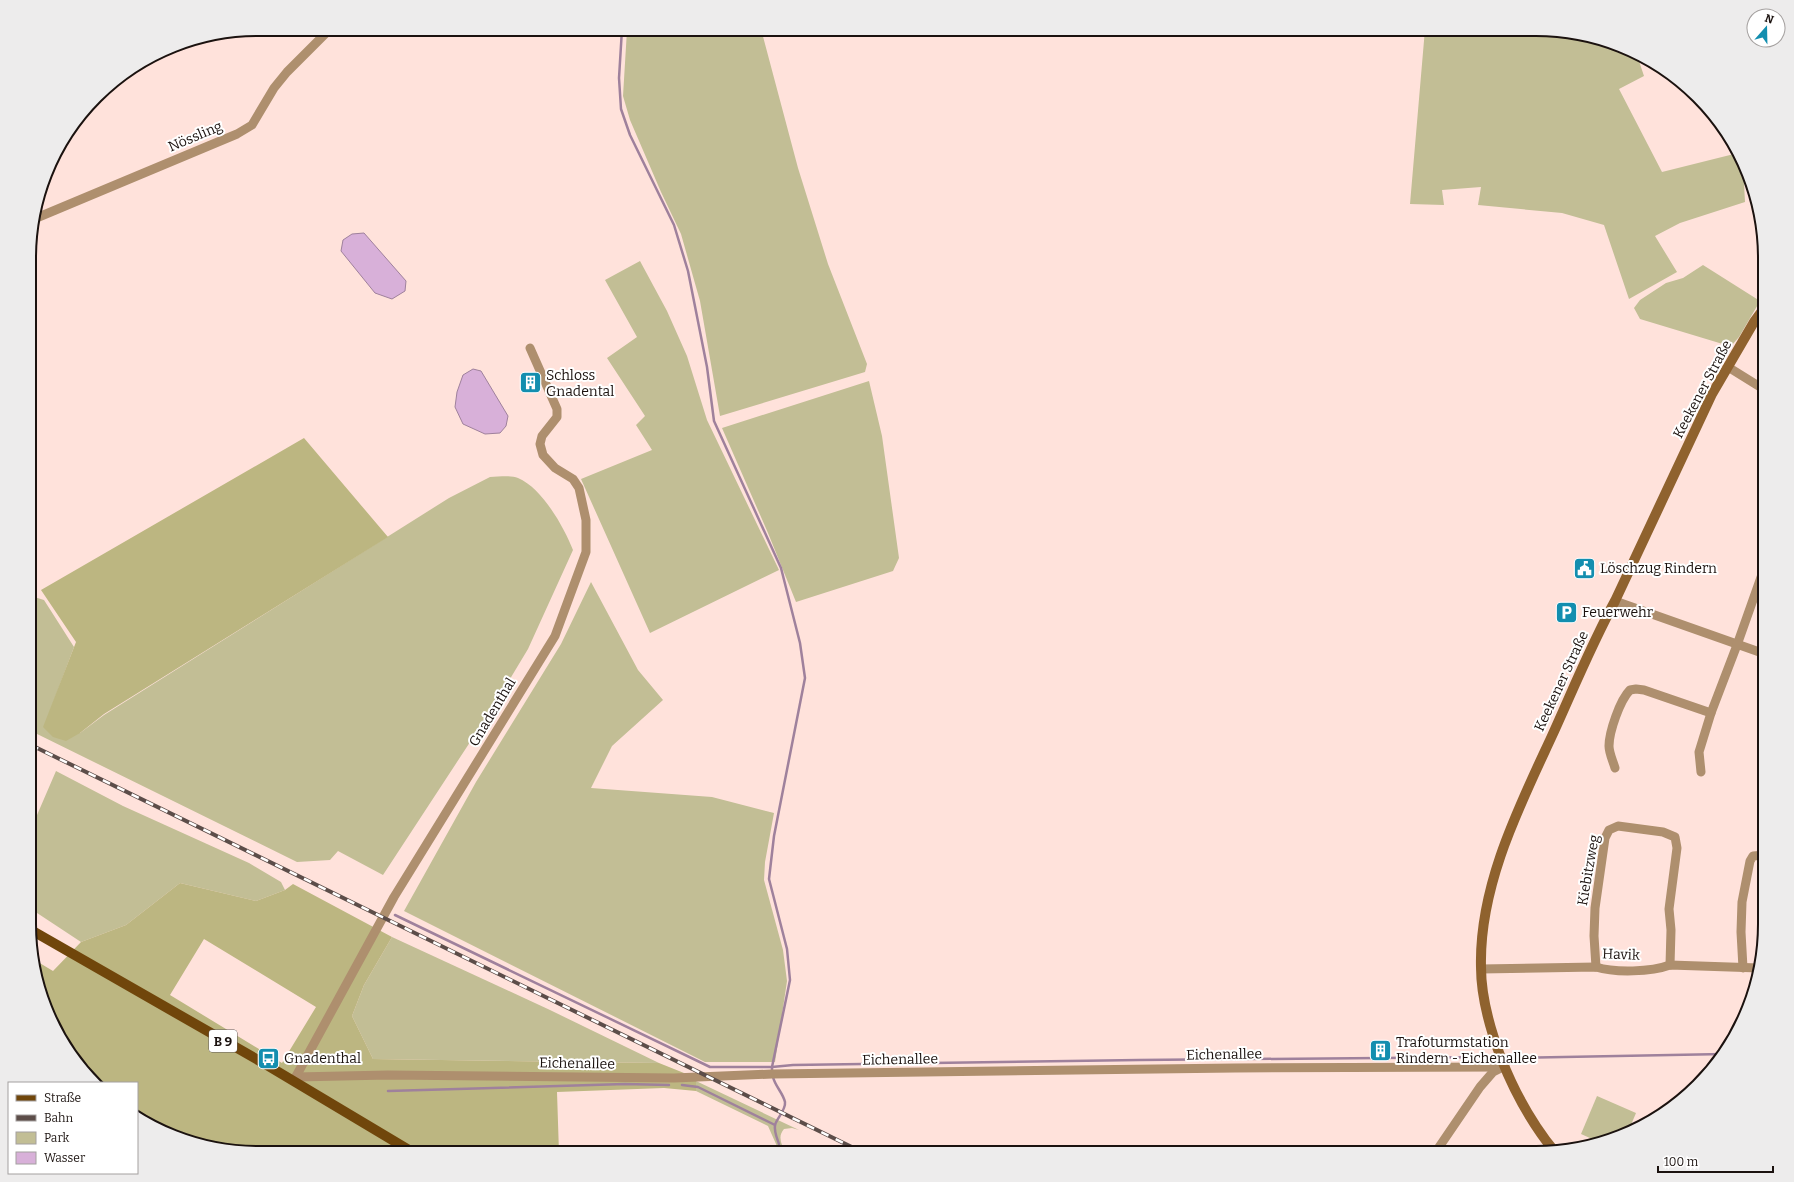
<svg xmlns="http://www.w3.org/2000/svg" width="1794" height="1182" font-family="Bitter,serif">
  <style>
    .green { fill: #c2be95 }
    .forest { fill: #bcb681; fill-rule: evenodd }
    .water { fill: #d8b0d9; stroke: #9f819c }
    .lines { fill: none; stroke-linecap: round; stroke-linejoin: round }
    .stream { stroke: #9f819c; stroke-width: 2.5 }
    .minor { stroke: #ae8f6e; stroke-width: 9 }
    .secondary { stroke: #8f622e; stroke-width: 10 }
    .primary { stroke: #70460b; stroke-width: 10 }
    .rail-casing { stroke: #5c4d49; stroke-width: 4 }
    .rail { stroke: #fff; stroke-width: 2.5; stroke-dasharray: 8; stroke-linecap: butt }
    .labels { text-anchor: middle; stroke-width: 4; stroke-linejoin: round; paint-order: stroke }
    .shield { fill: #fff; stroke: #5f5957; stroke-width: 1 }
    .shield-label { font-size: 13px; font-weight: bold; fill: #1b120f }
    .street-label { font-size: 14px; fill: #1b120f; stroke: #fff }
    .poi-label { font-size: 14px; fill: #1b120f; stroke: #fff; text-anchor: start }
    .rim { fill: none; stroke: #1b120f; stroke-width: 2 }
  </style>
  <rect width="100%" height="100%" fill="#ffe2db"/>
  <g class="green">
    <path d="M 676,29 L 761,29 L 798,168 L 828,264 L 867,364 L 865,372 L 720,416 L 700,301 L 681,234 L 661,192 L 630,120 L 623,96 L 627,30 L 662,31 Z"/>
    <path d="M 1425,29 L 1536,29 L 1609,41 L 1637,55 L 1644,76 L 1619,89 L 1662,172 L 1738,153 L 1743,165 L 1745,202 L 1680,223 L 1655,236 L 1677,272 L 1629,299 L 1604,225 L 1562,213 L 1478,205 L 1481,187 L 1442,190 L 1444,205 L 1410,204 Z"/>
    <path d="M 640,261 L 667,311 L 687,356 L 707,420 L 779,570 L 650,633 L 581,479 L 652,450 L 636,425 L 645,416 L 607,358 L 637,337 L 605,280 Z"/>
    <path d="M 1703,265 L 1760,301 L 1739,337 L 1732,345 L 1726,345 L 1640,319 L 1634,308 L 1640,300 L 1666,283 L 1683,278 Z"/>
    <path d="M 869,381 L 882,436 L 899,558 L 893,571 L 796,602 L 768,533 L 722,428 Z"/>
    <path d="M 490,477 C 498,477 511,475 518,478 C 542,488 564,527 573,550 L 528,649 L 495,704 L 383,875 L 338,851 L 330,860 L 297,862 L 31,731 L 31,596 L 44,600 L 74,647 L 44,727 L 80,733 L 104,715 L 449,498 Z"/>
    <path d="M 591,582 L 638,670 L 663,700 L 612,746 L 591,788 L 712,797 L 774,813 L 765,862 L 764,880 L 783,950 L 787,981 L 775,1062 L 705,1062 L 404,911 L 476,782 L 561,644 Z"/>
    <path d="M 56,771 L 123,806 L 249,863 L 281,882 L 285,890 L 256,901 L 180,883 L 126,925 L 81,942 L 31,909 L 31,829 Z"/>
    <path d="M 392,937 L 550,1010 L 659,1063 L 373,1059 L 352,1016 L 364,985 Z"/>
    <path d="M 696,1081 L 799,1130 L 792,1128 L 784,1129 C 777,1137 782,1144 785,1153 L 780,1153 L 768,1126 L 696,1091 Z"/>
    <path d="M 1597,1096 L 1636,1113 L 1628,1132 L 1601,1143 L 1581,1134 Z"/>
  </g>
  <g class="forest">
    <path d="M 304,438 L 388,537 L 104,714 L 80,733 L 66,741 L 53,737 L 43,727 L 76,642 L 41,590 Z"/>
    <path d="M 180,883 L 256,901 L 285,890 L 293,884 L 392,937 L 364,985 L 352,1016 L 373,1059 L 659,1063 L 684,1073 L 696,1081 L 696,1091 L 664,1088 L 557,1092 L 559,1153 L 258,1153 L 185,1141 L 137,1117 L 137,1083 L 94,1083 L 60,1039 L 33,959 L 53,971 L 81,942 L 126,925 ZM 204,939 L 316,1007 L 282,1063 L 170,995 Z"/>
  </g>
  <g class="water">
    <path d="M 364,233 L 406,281 L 405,291 L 392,299 L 375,293 L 341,251 L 343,240 L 352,234 Z"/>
    <path d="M 473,369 L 481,371 L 508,416 L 506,426 L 500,433 L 485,434 L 463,424 L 455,407 L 457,392 L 463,375 Z"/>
  </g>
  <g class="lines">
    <g class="stream">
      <path d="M 622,29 L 619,78 L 621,109 L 630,135 L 674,225 L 688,271 L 707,367 L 714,421 L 781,568 L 800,643 L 805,678 L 774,836 L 769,879 L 787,949 L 790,980 L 772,1067 L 772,1072"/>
      <path d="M 395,915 L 710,1067 L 772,1067 L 793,1065 L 1139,1060 L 1492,1057"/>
      <path d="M 1511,1058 L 1724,1054"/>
      <path d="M 773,1077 C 775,1086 783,1093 785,1102 C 786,1110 777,1118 775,1125 C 774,1132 777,1138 779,1144"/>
      <path d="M 682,1085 L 698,1087 L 775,1125"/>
      <path d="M 388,1091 L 625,1084 L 669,1085"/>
      <path d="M 783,1152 L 783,1153"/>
    </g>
    <g class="minor">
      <path d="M 34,219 L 237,134 L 252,125 L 274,88 L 287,72 L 330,29"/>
      <path d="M 1763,257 L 1762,249 L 1765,244"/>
      <path d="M 1728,367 L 1765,390"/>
      <path d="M 1615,601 L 1765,654"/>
      <path d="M 1615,768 C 1613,761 1609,753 1609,746 C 1609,732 1620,700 1630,690 L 1636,689 L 1644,690 L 1711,713"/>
      <path d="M 1701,772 L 1699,752 L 1711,713 L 1737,645 L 1765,566"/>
      <path d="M 1596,967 L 1594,936 L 1595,908 L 1605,838 L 1609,830 L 1618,826 L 1663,832 L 1675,837 L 1677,848 L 1669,909 L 1671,930 L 1670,965"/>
      <path d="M 1743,968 L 1741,932 L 1742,902 L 1750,861 L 1753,856 L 1765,855"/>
      <path d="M 1481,969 L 1596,967 C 1615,973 1651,972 1670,965 L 1759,968"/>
      <path d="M 296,1077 L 388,1075 L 674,1078 L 772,1074 L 1235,1068 L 1505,1067"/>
      <path d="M 294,1080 L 394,897 L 555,636 L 586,552 L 586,520 L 579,488 L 573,479 L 555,468 L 543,455 L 540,444 L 542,436 L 557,417 L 557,409 L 530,348"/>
      <path d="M 1435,1153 L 1480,1087 L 1493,1072 L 1501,1068"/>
    </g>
    <path class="secondary" d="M 1555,1152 C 1532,1124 1514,1091 1501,1058 C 1490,1029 1481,998 1481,967 C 1479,887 1518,809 1551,738 C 1572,692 1591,645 1615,601 L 1712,394 L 1754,322 L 1765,307"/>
    <path class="primary" d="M 31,930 L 265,1064 L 414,1153"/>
    <defs>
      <path id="rail" d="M 31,745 L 864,1153"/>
    </defs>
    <use href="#rail" class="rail-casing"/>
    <use href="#rail" class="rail"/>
  </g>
  <defs>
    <symbol id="building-square" viewBox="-11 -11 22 22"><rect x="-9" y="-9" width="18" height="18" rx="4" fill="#138eaf" stroke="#fff"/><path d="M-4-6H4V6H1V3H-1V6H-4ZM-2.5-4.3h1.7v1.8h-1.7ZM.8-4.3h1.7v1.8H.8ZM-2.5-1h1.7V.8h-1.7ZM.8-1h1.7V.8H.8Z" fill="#fff"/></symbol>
    <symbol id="civic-square" viewBox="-11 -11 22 22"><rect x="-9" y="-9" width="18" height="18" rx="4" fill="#138eaf" stroke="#fff"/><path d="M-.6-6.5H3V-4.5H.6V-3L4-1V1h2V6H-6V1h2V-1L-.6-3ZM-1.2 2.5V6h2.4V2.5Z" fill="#fff"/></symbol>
    <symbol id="parking-square" viewBox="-11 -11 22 22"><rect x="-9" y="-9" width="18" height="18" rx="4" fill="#138eaf" stroke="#fff"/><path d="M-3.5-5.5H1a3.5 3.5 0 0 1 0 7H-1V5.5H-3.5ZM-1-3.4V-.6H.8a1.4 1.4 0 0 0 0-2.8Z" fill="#fff"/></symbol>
    <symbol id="bus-square" viewBox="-11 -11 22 22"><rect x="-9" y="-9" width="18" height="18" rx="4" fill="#138eaf" stroke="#fff"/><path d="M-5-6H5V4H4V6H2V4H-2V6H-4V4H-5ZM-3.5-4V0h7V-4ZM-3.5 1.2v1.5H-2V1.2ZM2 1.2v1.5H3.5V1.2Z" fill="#fff"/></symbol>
  </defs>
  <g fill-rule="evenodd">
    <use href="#building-square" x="518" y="370" width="25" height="25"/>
    <use href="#civic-square" x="1572" y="556" width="25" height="25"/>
    <use href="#parking-square" x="1554" y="600" width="25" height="25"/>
    <use href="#building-square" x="1368" y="1038" width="25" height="25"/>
    <use href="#bus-square" x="256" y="1046" width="25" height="25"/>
  </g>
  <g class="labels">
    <rect class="shield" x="209" y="1030" width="28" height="22" rx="3"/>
    <g class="shield-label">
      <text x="223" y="1046">B 9</text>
    </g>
    <g class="street-label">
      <text transform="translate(195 136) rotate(-23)" y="5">Nössling</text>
      <text transform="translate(1702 389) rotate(-62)" y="5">Keekener Straße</text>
      <text transform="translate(1561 681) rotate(-65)" y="5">Keekener Straße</text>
      <text transform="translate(492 712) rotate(-59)" y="5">Gnadenthal</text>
      <text transform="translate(1588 870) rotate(-80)" y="5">Kiebitzweg</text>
      <text transform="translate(1621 954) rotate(2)" y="5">Havik</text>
      <text transform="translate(1224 1054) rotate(-1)" y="5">Eichenallee</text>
      <text transform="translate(900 1059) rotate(-1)" y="5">Eichenallee</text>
      <text transform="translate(577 1063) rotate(1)" y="5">Eichenallee</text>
    </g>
    <g class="poi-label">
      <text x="546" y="380">Schloss<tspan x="546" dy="16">Gnadental</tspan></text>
      <text x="1600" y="573">Löschzug Rindern</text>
      <text x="1582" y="617">Feuerwehr</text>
      <text x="1396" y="1047">Trafoturmstation<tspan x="1396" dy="16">Rindern - Eichenallee</tspan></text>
      <text x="284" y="1063">Gnadenthal</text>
    </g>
  </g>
  <path d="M0 0H1794V1182H0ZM258 36H1536A222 222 0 0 1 1758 258V924A222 222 0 0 1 1536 1146H258A222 222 0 0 1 36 924V258A222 222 0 0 1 258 36Z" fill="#edecec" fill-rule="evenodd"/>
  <path class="rim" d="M258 36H1536A222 222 0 0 1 1758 258V924A222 222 0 0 1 1536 1146H258A222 222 0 0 1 36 924V258A222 222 0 0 1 258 36Z"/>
  <rect x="8" y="1082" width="130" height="92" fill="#ffffff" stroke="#a4a09f"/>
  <rect x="16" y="1095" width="20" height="6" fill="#70460b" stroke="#a4a09f"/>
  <text x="44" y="1102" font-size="12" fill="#1b120f">Straße</text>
  <rect x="16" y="1115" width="20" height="6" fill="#5c4d49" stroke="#a4a09f"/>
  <text x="44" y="1122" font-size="12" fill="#1b120f">Bahn</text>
  <rect x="16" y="1132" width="20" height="12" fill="#c2be95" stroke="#a4a09f"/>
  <text x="44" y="1142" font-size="12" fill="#1b120f">Park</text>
  <rect x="16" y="1152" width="20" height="12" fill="#d8b0d9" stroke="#a4a09f"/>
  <text x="44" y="1162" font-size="12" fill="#1b120f">Wasser</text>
  <g transform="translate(1766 28) rotate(20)"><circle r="19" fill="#ffffff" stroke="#a4a09f"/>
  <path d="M0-3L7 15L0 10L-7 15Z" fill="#138eaf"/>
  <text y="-6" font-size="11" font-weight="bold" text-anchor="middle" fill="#1b120f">N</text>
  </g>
  <path d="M1658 1166v6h115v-6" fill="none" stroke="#1b120f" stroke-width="2"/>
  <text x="1664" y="1166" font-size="12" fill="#1b120f" stroke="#ffffff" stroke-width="3" paint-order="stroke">100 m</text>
</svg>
